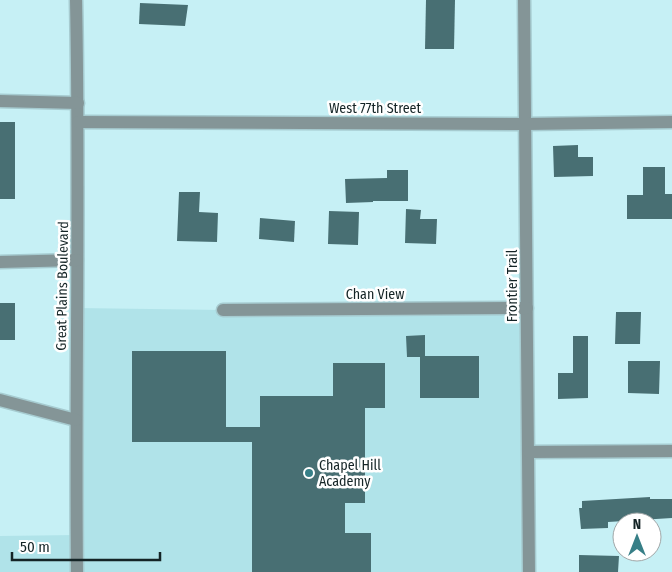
<svg xmlns="http://www.w3.org/2000/svg" width="672" height="572" font-family="'Fira Sans Condensed',sans-serif">
  <style>
    .built { fill: #b0e3e9 }
    .building { fill: #486f73 }
    .lines { fill: none; stroke-linecap: round; stroke-linejoin: round }
    .minor-casing { stroke: #a6cbd0; stroke-width: 15 }
    .minor { stroke: #849597; stroke-width: 12 }
    .poi-dot { fill: #377f87; stroke: #fff; stroke-width: 2 }
    .labels { text-anchor: middle; stroke-width: 5; stroke-linejoin: round; paint-order: stroke }
    .street-label { font-size: 14px; fill: #142426; stroke: #fff }
    .poi-label { font-size: 14px; fill: #142426; stroke: #fff; text-anchor: start }
  </style>
  <rect width="100%" height="100%" fill="#c6f0f5"/>
  <path class="built" d="M 77,308 L 223,310 L 527,308 L 529,572 L 0,572 L 0,536 L 76,535 Z"/>
  <g class="building">
    <path d="M 426,0 L 455,0 L 454,49 L 425,49 Z"/>
    <path d="M 140,3 L 188,5 L 185,26 L 139,24 Z"/>
    <rect x="0" y="122" width="15" height="77"/>
    <path d="M 578,145 L 578,157 L 593,157 L 593,176 L 554,177 L 553,146 Z"/>
    <path d="M 643,167 L 665,167 L 665,194 L 672,194 L 672,219 L 627,219 L 627,195 L 643,195 Z"/>
    <path d="M 387,170 L 408,170 L 408,201 L 373,201 L 373,202 L 346,203 L 345,179 L 387,178 Z"/>
    <path d="M 179,192 L 200,192 L 199,212 L 218,213 L 217,242 L 177,241 Z"/>
    <path d="M 406,209 L 421,210 L 420,219 L 437,219 L 436,244 L 405,243 Z"/>
    <path d="M 329,211 L 359,212 L 358,245 L 328,244 Z"/>
    <path d="M 260,218 L 295,221 L 294,242 L 259,239 Z"/>
    <rect x="0" y="303" width="15" height="37"/>
    <path d="M 616,312 L 641,312 L 640,344 L 615,344 Z"/>
    <path d="M 425,335 L 425,356 L 479,356 L 479,398 L 420,398 L 420,357 L 407,357 L 406,336 Z"/>
    <path d="M 573,336 L 588,336 L 588,398 L 558,399 L 558,373 L 573,373 Z"/>
    <path d="M 132,351 L 226,351 L 226,427 L 260,427 L 260,396 L 333,396 L 333,363 L 385,363 L 385,408 L 365,408 L 365,503 L 345,503 L 345,533 L 371,533 L 371,572 L 252,572 L 252,442 L 132,442 Z"/>
    <path d="M 628,361 L 660,361 L 659,394 L 628,393 Z"/>
    <path d="M 650,497 L 650,499 L 672,499 L 672,518 L 608,522 L 608,528 L 581,529 L 579,508 L 582,508 L 582,501 Z"/>
    <path d="M 579,555 L 619,556 L 618,572 L 579,572 Z"/>
  </g>
  <g class="lines">
    <defs>
      <g id="minor">
        <path d="M 76,0 C 80,191 75,381 77,572"/>
        <path d="M 524,0 L 529,572"/>
        <path d="M 0,101 L 78,103"/>
        <path d="M 78,122 L 526,124 L 672,122"/>
        <path d="M 0,262 L 77,260"/>
        <path d="M 223,310 L 527,308"/>
        <path d="M 0,400 L 76,420"/>
        <path d="M 529,452 L 672,451"/>
      </g>
    </defs>
    <use href="#minor" class="minor-casing"/>
    <use href="#minor" class="minor"/>
  </g>
  <circle class="poi-dot" cx="309" cy="473" r="5"/>
  <g class="labels">
    <g class="street-label">
      <text x="375" y="113">West 77th Street</text>
      <text transform="translate(62 286) rotate(-89)" y="5">Great Plains Boulevard</text>
      <text transform="translate(512 286) rotate(-90)" y="5">Frontier Trail</text>
      <text x="375" y="299">Chan View</text>
    </g>
    <g class="poi-label">
      <text x="319" y="470">Chapel Hill<tspan x="319" dy="16">Academy</tspan></text>
    </g>
  </g>
  <g transform="translate(637 537)"><circle r="24" fill="#ffffff" stroke="#a1a7a8"/>
  <path d="M0-4L9 19L0 12L-9 19Z" fill="#377f87"/>
  <text y="-8" font-size="14" font-weight="bold" text-anchor="middle" fill="#142426">N</text>
  </g>
  <path d="M12 552v8h148v-8" fill="none" stroke="#142426" stroke-width="2.5"/>
  <text x="20" y="552" font-size="15" fill="#142426" stroke="#ffffff" stroke-width="4" paint-order="stroke">50 m</text>
</svg>
